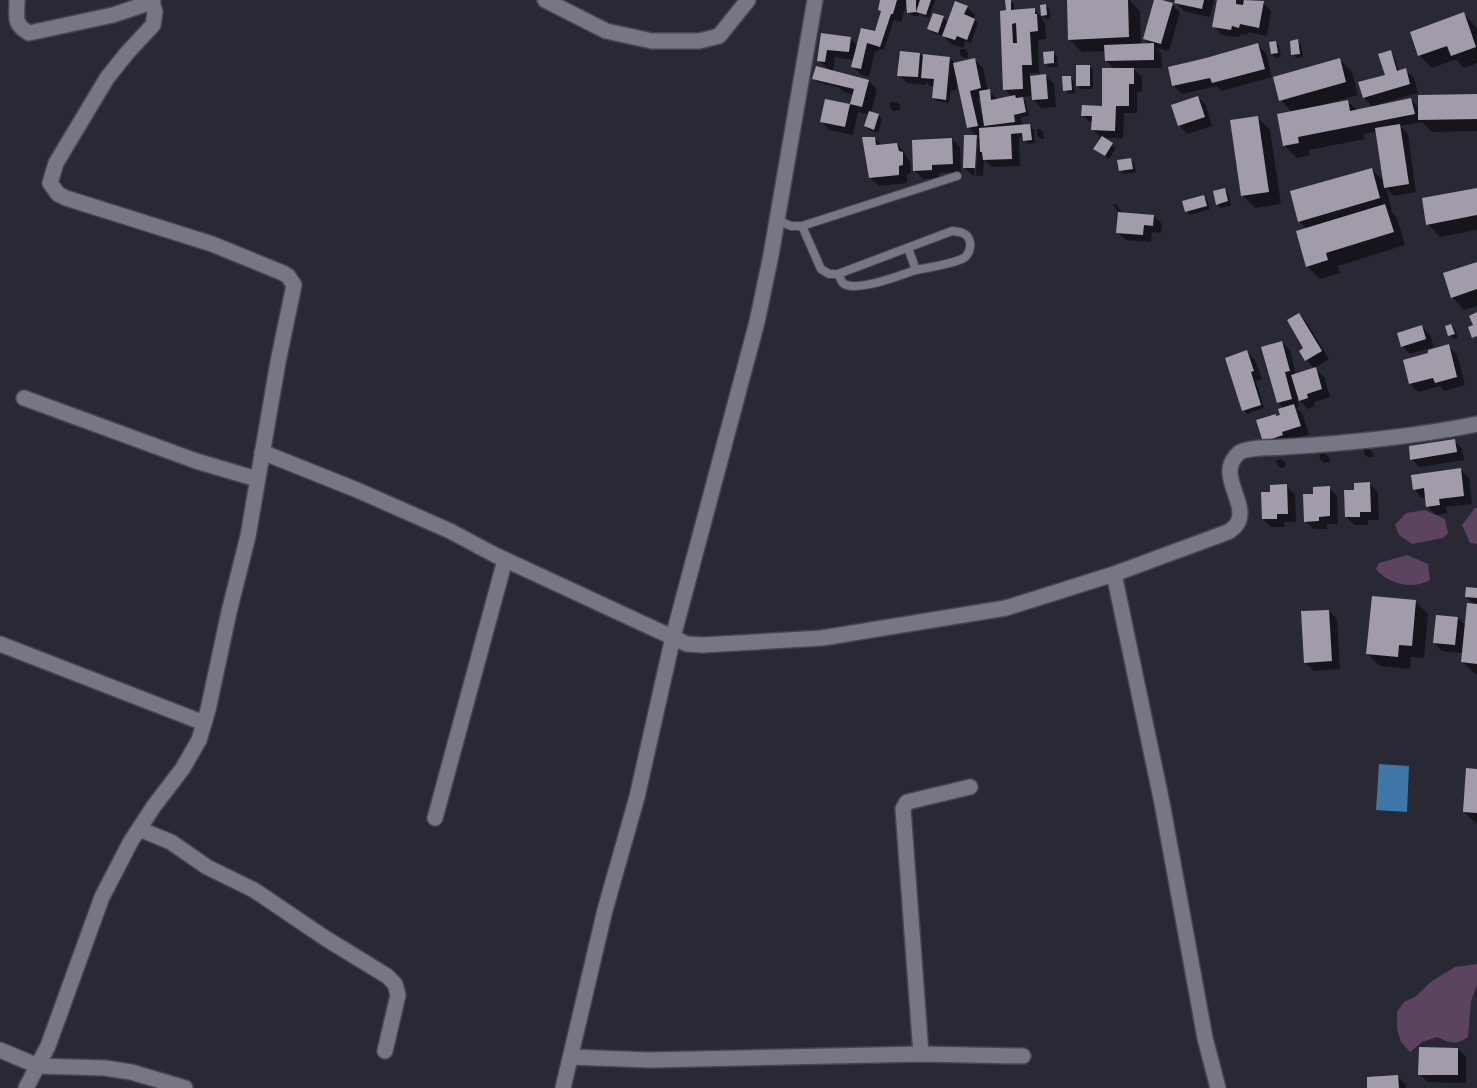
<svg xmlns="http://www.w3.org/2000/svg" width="1477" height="1088" font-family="'IBM Plex Serif',serif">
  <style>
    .green { fill: #5c4360 }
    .water { fill: #3e77a6 }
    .shadow { fill: #0007; fill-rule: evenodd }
    .building { fill: #a29caa; fill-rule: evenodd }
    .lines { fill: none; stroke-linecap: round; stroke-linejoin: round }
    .lane-casing { stroke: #464650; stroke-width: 10 }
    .street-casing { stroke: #464650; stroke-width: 18 }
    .lane { stroke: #767684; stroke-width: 8 }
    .street { stroke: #767684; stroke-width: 15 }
  </style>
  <rect width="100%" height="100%" fill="#282934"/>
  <g class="green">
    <path d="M 1475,508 L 1477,508 L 1477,544 L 1470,543 L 1462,525 Z"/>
    <path d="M 1425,510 L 1445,519 L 1448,533 L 1443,538 L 1412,544 L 1399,535 L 1395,525 L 1406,513 Z"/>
    <path d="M 1407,555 L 1428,564 L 1430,580 C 1412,590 1388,584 1376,569 L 1379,563 Z"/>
    <path d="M 1477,964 L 1477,985 L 1471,1001 L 1468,1037 C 1455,1046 1451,1043 1437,1037 L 1422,1042 L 1410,1052 L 1401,1042 L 1397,1029 L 1397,1012 L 1404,1002 L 1415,997 L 1432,981 L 1455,967 Z"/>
  </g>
  <path class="water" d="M 1379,764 L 1409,766 L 1407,812 L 1376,810 Z"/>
  <g class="shadow">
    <path d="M 882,0 L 919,0 L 919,5 L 921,0 L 935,0 L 929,18 L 919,14 L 919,16 L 912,16 L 908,12 L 907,2 L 901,22 L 894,20 L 884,50 L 879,49 L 878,52 L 875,51 L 869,77 L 861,75 L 853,66 L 854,60 L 835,57 L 833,72 L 869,81 L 877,90 L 871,113 L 878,115 L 882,119 L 878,133 L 869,130 L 865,126 L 869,114 L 858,112 L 853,135 L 830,130 L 821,122 L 826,100 L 851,106 L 854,95 L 844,92 L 837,86 L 837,87 L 817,82 L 814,78 L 829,71 L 819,60 L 822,35 L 851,39 L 858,46 L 875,33 L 882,12 L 879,10 Z"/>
    <path d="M 1095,0 L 1129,0 L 1140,11 L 1141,45 L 1150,45 L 1144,38 L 1155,0 L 1172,4 L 1180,13 L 1169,51 L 1156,48 L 1161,53 L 1162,68 L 1133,68 L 1142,77 L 1142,92 L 1137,92 L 1137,113 L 1124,113 L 1123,138 L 1102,138 L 1116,148 L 1109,159 L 1095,149 L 1102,138 L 1092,129 L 1093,124 L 1083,116 L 1103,107 L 1115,69 L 1106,61 L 1106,51 L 1082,52 L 1069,39 Z"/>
    <path d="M 1176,0 L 1214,0 L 1210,17 L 1184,11 L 1176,3 Z"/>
    <path d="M 1218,0 L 1235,0 L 1236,10 L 1237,0 L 1242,0 L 1245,3 L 1245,0 L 1263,3 L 1271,11 L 1267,36 L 1248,32 L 1247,35 L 1240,34 L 1239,37 L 1222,35 L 1214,26 Z"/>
    <path d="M 1010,1 L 1014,4 L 1014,11 L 1034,10 L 1042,17 L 1041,6 L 1046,6 L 1050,10 L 1050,19 L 1046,19 L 1042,16 L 1043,21 L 1045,24 L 1046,39 L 1038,40 L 1039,73 L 1029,73 L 1030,77 L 1046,76 L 1054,84 L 1056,107 L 1041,108 L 1033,99 L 1033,96 L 1022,97 L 1026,102 L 1029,116 L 1021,117 L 1022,127 L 1030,126 L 1034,130 L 1035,143 L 1028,144 L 1025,140 L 1024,136 L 1019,137 L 1020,166 L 992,167 L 984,159 L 983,176 L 972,175 L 964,167 L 977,136 L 981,141 L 981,135 L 977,136 L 968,127 L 957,77 L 956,91 L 951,90 L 949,103 L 937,101 L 933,98 L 934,86 L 930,86 L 926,81 L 926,85 L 907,83 L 899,75 L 920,54 L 924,58 L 950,58 L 956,64 L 974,59 L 983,68 L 988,91 L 998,99 L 1013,98 L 1005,90 L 1007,11 ZM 981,98 L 983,113 L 981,113 L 978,99 ZM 975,143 L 978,143 L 976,175 L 974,174 Z"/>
    <path d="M 967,7 L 975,15 L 974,19 L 978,23 L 971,43 L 966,41 L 963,48 L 951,44 L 942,34 L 942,36 L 933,33 L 929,29 L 943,17 L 948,22 Z"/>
    <path d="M 1464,14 L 1477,28 L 1477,63 L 1464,68 L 1456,59 L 1432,68 L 1419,55 Z"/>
    <path d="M 1297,41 L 1301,45 L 1303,57 L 1296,58 L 1293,54 Z"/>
    <path d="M 1276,42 L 1279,46 L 1281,57 L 1276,58 L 1272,54 Z"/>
    <path d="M 1257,44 L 1266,53 L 1272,77 L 1221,91 L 1217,86 L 1182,94 L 1174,86 L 1170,68 Z"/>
    <path d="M 960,49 L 965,49 L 968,53 L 968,58 L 964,58 L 960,55 Z"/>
    <path d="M 1390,51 L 1394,55 L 1399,72 L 1405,70 L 1414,78 L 1418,93 L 1379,104 L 1379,106 L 1411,99 L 1419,108 L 1477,95 L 1477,131 L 1432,132 L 1422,122 L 1400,126 L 1408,134 L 1416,192 L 1394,196 L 1386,188 L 1392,211 L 1391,211 L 1397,218 L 1405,245 L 1338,266 L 1340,273 L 1320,279 L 1307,267 L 1297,232 L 1307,229 L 1299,221 L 1371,169 L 1385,182 L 1377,131 L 1364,134 L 1365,139 L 1309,150 L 1310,155 L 1297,158 L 1284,145 L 1292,112 L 1281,100 L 1339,59 L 1352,72 L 1358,95 L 1326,104 L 1327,105 L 1348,102 L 1357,110 L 1373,107 L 1364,98 L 1386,75 Z"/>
    <path d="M 1053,53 L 1057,56 L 1058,67 L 1049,67 L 1045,63 Z"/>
    <path d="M 1089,66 L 1093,70 L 1093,89 L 1081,89 L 1077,85 Z"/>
    <path d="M 1070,77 L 1074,81 L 1075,93 L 1068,94 L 1065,90 Z"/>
    <path d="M 1198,97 L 1206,105 L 1212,126 L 1187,134 L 1179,125 Z"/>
    <path d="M 890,102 L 896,102 L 900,105 L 900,110 L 893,111 L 890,107 Z"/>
    <path d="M 1257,117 L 1270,130 L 1281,204 L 1255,208 L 1243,196 Z"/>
    <path d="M 1037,129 L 1040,129 L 1043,132 L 1044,139 L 1041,139 L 1037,135 Z"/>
    <path d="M 874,138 L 882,145 L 897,144 L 905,153 L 907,158 L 910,162 L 911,173 L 907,175 L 907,183 L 879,186 L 870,178 Z"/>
    <path d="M 952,139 L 960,147 L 961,172 L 939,173 L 939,178 L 923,179 L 915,171 Z"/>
    <path d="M 1131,159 L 1134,163 L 1136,172 L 1124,174 L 1120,170 Z"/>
    <path d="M 1224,189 L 1228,193 L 1231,205 L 1221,208 L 1217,204 Z"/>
    <path d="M 1477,190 L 1477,230 L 1440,237 L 1428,224 Z"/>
    <path d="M 1203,197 L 1207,200 L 1210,209 L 1190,215 L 1186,211 Z"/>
    <path d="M 1116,204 L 1122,212 L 1120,213 L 1154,216 L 1162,224 L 1161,233 L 1152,232 L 1151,242 L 1126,240 L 1117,232 L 1119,213 L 1113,205 Z"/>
    <path d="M 1477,263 L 1477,306 L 1464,310 L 1452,297 Z"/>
    <path d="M 1299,314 L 1307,323 L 1329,359 L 1315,368 L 1324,377 L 1330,397 L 1314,402 L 1315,406 L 1308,409 L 1297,398 L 1299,407 L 1296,408 L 1302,413 L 1309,434 L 1289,441 L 1264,441 L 1276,415 L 1277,417 L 1282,415 L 1284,409 L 1278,402 L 1281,342 L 1290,350 L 1296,375 L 1315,369 L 1306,360 Z"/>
    <path d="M 1451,325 L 1455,329 L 1458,338 L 1453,339 L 1450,335 Z"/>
    <path d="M 1422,326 L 1430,335 L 1434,347 L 1410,354 L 1402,346 Z"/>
    <path d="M 1448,346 L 1457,354 L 1465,385 L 1444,391 L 1440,386 L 1418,392 L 1410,384 L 1430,354 Z"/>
    <path d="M 1247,352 L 1255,360 L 1262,379 L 1256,381 L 1264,408 L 1247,414 L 1244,410 Z"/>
    <path d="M 1454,440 L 1462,449 L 1464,460 L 1420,467 L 1411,459 Z"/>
    <path d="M 1364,449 L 1369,449 L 1373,453 L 1374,457 L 1368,457 L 1364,454 Z"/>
    <path d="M 1319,454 L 1325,454 L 1329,457 L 1330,462 L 1324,463 L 1320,459 Z"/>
    <path d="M 1281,459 L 1285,462 L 1285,467 L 1280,468 L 1277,464 L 1276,460 Z"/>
    <path d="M 1460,469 L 1469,478 L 1472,504 L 1446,507 L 1447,513 L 1436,515 L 1427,506 L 1426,497 L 1422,498 L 1414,489 Z"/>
    <path d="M 1370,484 L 1378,492 L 1379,520 L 1368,520 L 1368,525 L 1355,525 L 1346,517 L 1353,491 Z"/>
    <path d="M 1286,486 L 1295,494 L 1296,522 L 1284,522 L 1285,527 L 1271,527 L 1263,519 L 1270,493 Z"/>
    <path d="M 1329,488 L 1337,496 L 1338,524 L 1327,524 L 1327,529 L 1314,529 L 1305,521 L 1314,495 Z"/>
    <path d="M 1477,589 L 1477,674 L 1475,674 L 1462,661 L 1463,653 L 1442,651 L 1434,643 L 1458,618 L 1466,626 L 1475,605 L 1466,597 Z"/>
    <path d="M 1416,602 L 1428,614 L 1424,658 L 1411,657 L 1410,669 L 1380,666 L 1367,653 Z"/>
    <path d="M 1329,611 L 1337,619 L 1340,669 L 1314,671 L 1305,662 Z"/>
    <path d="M 1477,770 L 1477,824 L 1464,812 Z"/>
    <path d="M 1458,1049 L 1466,1057 L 1466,1083 L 1428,1082 L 1419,1074 Z"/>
    <path d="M 1397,1076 L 1406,1085 L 1406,1088 L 1369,1088 Z"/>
  </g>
  <g class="building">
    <path d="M 880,0 L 897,0 L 893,14 L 891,14 L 880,47 L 867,43 L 861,69 L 851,67 L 861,28 L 875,31 L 881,11 L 878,10 Z"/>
    <path d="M 906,0 L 916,0 L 916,12 L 907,13 Z"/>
    <path d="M 920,0 L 931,0 L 926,15 L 916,12 Z"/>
    <path d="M 1005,0 L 1011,0 L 1011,10 L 1035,8 L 1035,14 L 1037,14 L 1038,31 L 1030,32 L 1032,65 L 1022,65 L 1023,89 L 1003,90 L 1000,11 L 1006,10 ZM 1016,23 L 1017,43 L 1013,43 L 1012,24 Z"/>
    <path d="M 1067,0 L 1128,0 L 1129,37 L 1068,40 Z"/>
    <path d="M 1154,0 L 1162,0 L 1173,3 L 1161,44 L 1143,39 Z"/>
    <path d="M 1175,0 L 1204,0 L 1202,9 L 1174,3 Z"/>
    <path d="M 1217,0 L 1236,0 L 1236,4 L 1243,5 L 1244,0 L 1264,1 L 1259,28 L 1240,24 L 1239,28 L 1232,26 L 1231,30 L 1212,27 Z"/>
    <path d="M 955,1 L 968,6 L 964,14 L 975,19 L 967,40 L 957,36 L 955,40 L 942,36 Z"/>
    <path d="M 1046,4 L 1047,15 L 1041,16 L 1040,5 Z"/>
    <path d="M 1464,12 L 1476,47 L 1451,56 L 1447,46 L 1418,56 L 1410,32 Z"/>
    <path d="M 933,13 L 944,16 L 938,33 L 927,29 Z"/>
    <path d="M 821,33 L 851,37 L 849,52 L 827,50 L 825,62 L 817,61 Z"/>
    <path d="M 1298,39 L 1300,54 L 1291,55 L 1290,41 Z"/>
    <path d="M 1276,41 L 1278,53 L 1271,54 L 1269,42 Z"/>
    <path d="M 1154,43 L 1154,60 L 1105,61 L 1104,45 Z"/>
    <path d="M 1258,43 L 1265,69 L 1212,83 L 1210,78 L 1172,86 L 1168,67 L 1206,58 Z"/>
    <path d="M 1391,50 L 1397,71 L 1406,68 L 1410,84 L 1363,98 L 1358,82 L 1385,75 L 1378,54 Z"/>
    <path d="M 900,51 L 920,53 L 918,77 L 897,76 Z"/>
    <path d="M 1054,51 L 1054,63 L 1044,64 L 1043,52 Z"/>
    <path d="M 923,54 L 950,57 L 946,100 L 932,98 L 934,79 L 921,78 Z"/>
    <path d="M 975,58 L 981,88 L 970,91 L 978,126 L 967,128 L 953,63 Z"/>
    <path d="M 1340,58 L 1346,82 L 1279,101 L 1273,77 Z"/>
    <rect x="1076" y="65" width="14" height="21"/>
    <path d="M 816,66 L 869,80 L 862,107 L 850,104 L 854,89 L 812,79 Z"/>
    <path d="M 1102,68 L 1134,68 L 1134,84 L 1129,84 L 1129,106 L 1116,106 L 1115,131 L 1091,130 L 1092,116 L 1081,116 L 1082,105 L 1102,106 Z"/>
    <path d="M 1046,74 L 1048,99 L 1032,100 L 1030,76 Z"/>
    <path d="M 1062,76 L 1071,76 L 1072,90 L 1063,91 Z"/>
    <path d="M 990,89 L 991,100 L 1015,95 L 1016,98 L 1023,97 L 1026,112 L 1014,115 L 1015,122 L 984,126 L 979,91 Z"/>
    <path d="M 1477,94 L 1477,119 L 1418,120 L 1418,95 Z"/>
    <path d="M 1198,96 L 1205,117 L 1178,126 L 1171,105 Z"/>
    <path d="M 1411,98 L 1415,114 L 1298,137 L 1299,143 L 1283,146 L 1277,114 L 1348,100 L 1350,111 Z"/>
    <path d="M 825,99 L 850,104 L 845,127 L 820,122 Z"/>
    <path d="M 869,111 L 879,114 L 874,130 L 864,126 Z"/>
    <path d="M 1258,116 L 1269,192 L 1241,196 L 1230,120 Z"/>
    <path d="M 1030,124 L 1032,140 L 1023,141 L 1022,133 L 1011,134 L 1012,159 L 983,160 L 982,152 L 980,152 L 979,128 Z"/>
    <path d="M 1400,124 L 1409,184 L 1384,188 L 1375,128 Z"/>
    <path d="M 964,135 L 977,135 L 975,168 L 963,168 Z"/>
    <path d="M 1102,136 L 1113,143 L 1105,156 L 1093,149 Z"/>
    <path d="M 862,137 L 875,137 L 876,145 L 897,143 L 899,151 L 903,152 L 903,165 L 899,166 L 899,175 L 869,178 Z"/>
    <path d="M 952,138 L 953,164 L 932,165 L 932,170 L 913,171 L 912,140 Z"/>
    <path d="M 1131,158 L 1133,169 L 1119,171 L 1117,160 Z"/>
    <path d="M 1372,168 L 1380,198 L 1298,222 L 1290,191 Z"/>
    <path d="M 1225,188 L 1228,201 L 1216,205 L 1213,191 Z"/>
    <path d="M 1477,188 L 1477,215 L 1426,225 L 1422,198 Z"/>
    <path d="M 1204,195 L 1207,206 L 1185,212 L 1182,201 Z"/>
    <path d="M 1385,204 L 1394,232 L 1326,253 L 1328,260 L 1306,267 L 1296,231 Z"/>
    <path d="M 1118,212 L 1154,215 L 1153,226 L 1144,225 L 1143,235 L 1116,233 Z"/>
    <path d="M 1477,262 L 1477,289 L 1451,298 L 1443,273 Z"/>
    <path d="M 1477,312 L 1477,336 L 1472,338 L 1468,327 L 1473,325 L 1469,316 Z"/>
    <path d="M 1299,313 L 1322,351 L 1305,361 L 1299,351 L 1303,348 L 1287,320 Z"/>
    <path d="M 1451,324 L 1455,334 L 1448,336 L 1445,326 Z"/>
    <path d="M 1422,325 L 1426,339 L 1401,347 L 1397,333 Z"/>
    <path d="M 1282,341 L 1290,371 L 1285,372 L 1292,399 L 1277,403 L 1261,347 Z"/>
    <path d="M 1449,344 L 1457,377 L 1435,383 L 1433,378 L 1409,384 L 1403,360 L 1428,353 L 1428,350 Z"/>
    <path d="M 1247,350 L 1254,371 L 1251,372 L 1261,405 L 1242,411 L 1225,358 Z"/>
    <path d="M 1316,367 L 1322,389 L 1307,394 L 1308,398 L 1299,401 L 1291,375 Z"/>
    <path d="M 1294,404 L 1301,426 L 1282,432 L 1283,435 L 1263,442 L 1256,420 L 1276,414 L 1276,416 L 1280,415 L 1278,409 Z"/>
    <path d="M 1455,439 L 1457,452 L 1410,460 L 1409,446 Z"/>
    <path d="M 1461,468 L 1464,496 L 1439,499 L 1440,505 L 1426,507 L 1424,488 L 1413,490 L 1411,475 Z"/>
    <path d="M 1370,482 L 1371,512 L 1360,512 L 1360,517 L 1345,517 L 1344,490 L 1354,490 L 1354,483 Z"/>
    <path d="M 1287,484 L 1288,514 L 1277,514 L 1277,519 L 1262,519 L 1261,492 L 1270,492 L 1270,485 Z"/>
    <path d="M 1330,486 L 1330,516 L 1319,517 L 1319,521 L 1304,522 L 1303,494 L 1313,494 L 1313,487 Z"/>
    <path d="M 1466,587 L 1477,588 L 1477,598 L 1465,597 Z"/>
    <path d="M 1372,596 L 1416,600 L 1412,646 L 1399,645 L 1398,657 L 1366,654 Z"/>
    <path d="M 1467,603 L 1477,604 L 1477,664 L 1461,662 Z"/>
    <path d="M 1329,610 L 1332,661 L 1304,663 L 1301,611 Z"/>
    <path d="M 1436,615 L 1458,617 L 1455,645 L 1433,643 Z"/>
    <path d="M 1466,768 L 1477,769 L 1477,813 L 1463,812 Z"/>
    <path d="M 1419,1047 L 1458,1048 L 1458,1075 L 1418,1075 Z"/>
    <path d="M 1398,1075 L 1399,1088 L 1367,1088 L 1367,1077 Z"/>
  </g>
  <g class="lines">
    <defs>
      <g id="lane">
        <path d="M 777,220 L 791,226 L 802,226 L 957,176"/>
        <path d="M 802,226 L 821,269 L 829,274 L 838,274 L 952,231 C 959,232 966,232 969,239 C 972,246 969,256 962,259 C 948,265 930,267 916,270"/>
        <path d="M 838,274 C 840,277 841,282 844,284 C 859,292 900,275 916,270 L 908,248"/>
      </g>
      <g id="street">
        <path d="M 17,0 C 17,17 13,24 29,33 L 113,15 L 152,2"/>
        <path d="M 545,0 L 606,31 L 652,41 L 699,41 L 719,36 L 748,0"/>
        <path d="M 24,398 L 196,461 L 257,479"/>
        <path d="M 262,452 L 357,490 L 450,531 L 495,555 L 687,644 L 703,645 L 822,638 L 1006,608 L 1114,574 L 1228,532 C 1231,530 1235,527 1237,524 C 1250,503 1214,474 1239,453 C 1247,447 1274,448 1284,447 C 1349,443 1413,437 1477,424"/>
        <path d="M 1114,574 L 1162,803 L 1205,1038 L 1218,1088"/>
        <path d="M 0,644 L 204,723"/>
        <path d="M 435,818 L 505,560"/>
        <path d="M 139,829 L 171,842 L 207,867 L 254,890 L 325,938 L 387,976 L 395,984 L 398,995 L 385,1051"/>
        <path d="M 0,1050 L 38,1066 L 105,1068 L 131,1072 L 185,1088"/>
        <path d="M 921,1054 L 903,809 L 907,802 L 970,787"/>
        <path d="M 571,1057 L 649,1060 L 921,1054 L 1023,1056"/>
        <path d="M 26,1088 L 48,1046 L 102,897 L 131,841 L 154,806 L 183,768 L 199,740 L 208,710 L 229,612 L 248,536 L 278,362 L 294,285 L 288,276 L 283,273 L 212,244 L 66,198 L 58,194 L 50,183 L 56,163 L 107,78 L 127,53 L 153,25 L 155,12 L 152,2 L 153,0"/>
        <path d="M 563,1088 L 605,910 L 637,797 L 673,637 L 757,322 L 771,255 L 815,0"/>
      </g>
    </defs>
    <use href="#lane" class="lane-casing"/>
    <use href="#street" class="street-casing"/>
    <use href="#lane" class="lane"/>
    <use href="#street" class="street"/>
  </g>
</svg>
